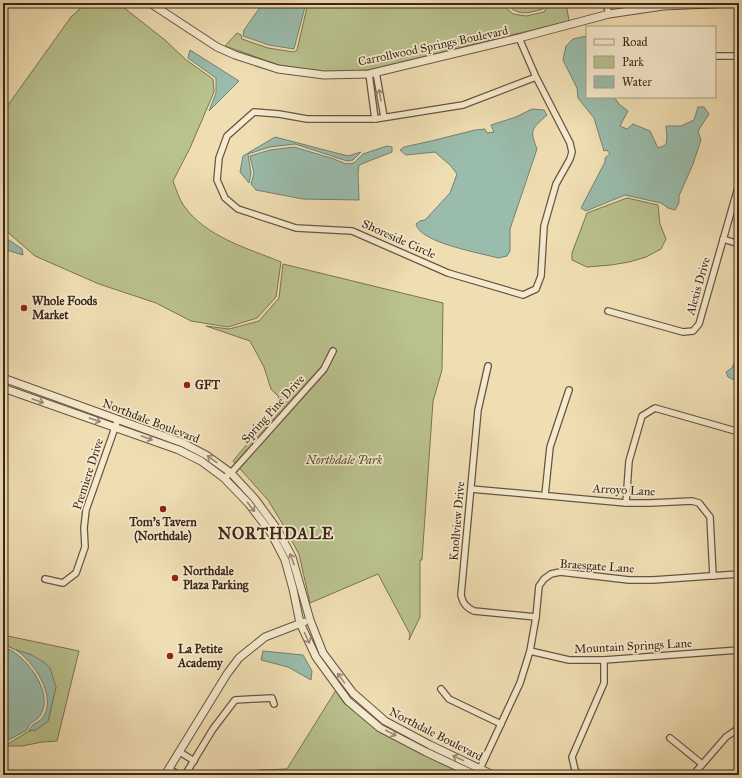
<svg xmlns="http://www.w3.org/2000/svg" width="742" height="778" font-family="'IM FELL Great Primer',serif">
  <style>
    .green { fill: #b9c18d; stroke: #7a7452 }
    .water { fill: #9abcac; stroke: #748071 }
    .lines { fill: none; stroke-linecap: round; stroke-linejoin: round }
    .minor-casing { stroke: #68543f; stroke-width: 8 }
    .tertiary-casing { stroke: #68543f; stroke-width: 9 }
    .minor { stroke: #f5eace; stroke-width: 5.5 }
    .tertiary { stroke: #f5eace; stroke-width: 7 }
    .oneway { stroke: #988873 }
    .poi-dot { fill: #8f2418; stroke: #f5eace; stroke-width: 1.5 }
    .labels { text-anchor: middle; stroke-width: 3.5; stroke-linejoin: round; paint-order: stroke }
    .street-label { font-size: 12px; fill: #3b2618; stroke: #f5eace }
    .poi-label { font-size: 12px; font-weight: bold; fill: #3b2618; stroke: #f5eace; text-anchor: start }
    .park-label { font-size: 12px; font-style: italic; fill: #5a4d35; stroke: #f5eace }
    .district-label { font-size: 16px; font-weight: bold; letter-spacing: 1px; fill: #3b2618; stroke: #f5eace }
  </style>
  <rect width="100%" height="100%" fill="#f0deb3"/>
  <filter id="stains"><feTurbulence type="fractalNoise" baseFrequency=".005" numOctaves="4"/><feColorMatrix values="0 0 0 0 .2 0 0 0 0 .09 0 0 0 0 .02 0 0 0 .5 -.17"/></filter>
  <radialGradient id="worn" r=".72"><stop offset=".6" stop-color="#630" stop-opacity="0"/><stop offset="1" stop-color="#630" stop-opacity=".3"/></radialGradient>
  <g class="green">
    <path d="M 86,3 L 118,3 L 165,40 L 185,59 L 213,79 L 214,92 L 190,148 L 173,181 C 176,189 179,199 184,206 C 206,237 247,248 281,262 L 276,297 L 257,318 L 228,327 L 191,321 L 156,303 L 99,284 L 35,256 L 3,228 L 3,112 L 71,17 Z"/>
    <path d="M 308,3 L 501,3 L 513,14 L 526,16 L 544,12 L 549,3 L 566,3 L 569,21 L 369,70 L 324,72 L 279,65 L 225,46 L 237,33 L 241,35 L 242,39 L 268,48 L 294,52 L 297,50 Z"/>
    <path d="M 505,3 L 546,3 L 543,9 C 525,14 519,16 505,3 Z"/>
    <path d="M 627,198 L 658,205 L 660,224 L 666,239 L 661,249 L 646,257 L 629,262 L 611,265 L 587,267 L 572,260 L 572,253 L 587,213 Z"/>
    <path d="M 283,264 L 443,303 L 442,370 L 433,401 L 422,560 L 420,560 L 420,617 L 409,640 L 410,634 L 378,574 L 310,603 L 299,554 L 282,523 L 268,500 L 233,461 L 278,407 L 277,404 L 279,397 L 271,389 L 264,367 L 250,341 L 206,326 L 229,329 L 259,321 L 279,298 Z"/>
    <path d="M 3,635 L 79,651 L 57,741 L 42,742 L 22,746 L 9,746 L 3,747 L 29,731 L 36,730 L 48,721 L 56,687 L 32,655 L 16,650 L 3,644 Z"/>
    <path d="M 336,690 L 343,702 L 379,731 L 425,755 L 467,775 L 257,775 L 258,770 L 287,769 Z"/>
  </g>
  <g class="water">
    <path d="M 263,3 L 306,3 L 294,49 L 269,45 L 243,36 L 244,30 Z"/>
    <path d="M 587,36 L 587,97 L 614,97 L 619,104 L 628,111 L 620,126 L 627,129 L 633,124 L 650,131 L 658,148 L 666,145 L 667,138 L 666,126 L 681,126 L 694,120 L 698,107 L 704,107 L 709,114 L 698,131 L 701,140 L 693,164 L 679,196 L 679,203 L 675,210 L 668,208 L 661,203 L 625,195 L 586,211 L 581,208 L 605,162 L 605,158 L 610,154 L 607,150 L 604,151 L 594,118 L 578,98 L 577,88 L 563,60 L 566,46 L 573,39 Z"/>
    <path d="M 190,50 L 239,81 L 209,111 L 216,93 L 216,78 L 188,58 Z"/>
    <path d="M 532,109 L 544,110 L 547,115 C 532,129 529,129 537,149 L 510,229 L 510,251 L 507,256 L 498,258 C 481,253 420,243 416,224 L 420,221 L 425,220 L 450,193 L 457,174 L 451,166 L 435,152 L 406,155 L 400,150 L 404,147 L 431,141 L 475,130 L 485,129 L 487,133 L 494,132 L 491,125 L 516,117 Z"/>
    <path d="M 275,137 L 348,156 L 361,152 L 353,160 L 347,161 L 295,144 L 270,147 L 248,154 L 251,173 L 249,183 L 240,172 L 243,156 Z"/>
    <path d="M 387,146 L 392,147 L 392,152 L 359,165 L 358,173 L 359,200 L 303,199 L 256,190 L 251,184 L 254,173 L 250,156 L 270,150 L 294,147 L 334,159 L 346,164 L 354,163 L 363,154 Z"/>
    <path d="M 3,236 L 22,249 L 23,255 L 3,249 Z"/>
    <path d="M 739,352 L 739,382 L 728,377 L 726,372 L 732,368 Z"/>
    <path d="M 3,647 C 25,653 54,692 41,714 C 38,721 30,720 27,730 L 3,743 Z"/>
    <path d="M 16,650 L 32,655 L 45,663 L 50,668 L 56,687 L 48,721 L 36,730 L 29,731 C 32,722 40,723 44,716 C 56,695 34,662 16,650 Z"/>
    <path d="M 263,651 L 303,655 L 312,671 L 311,680 L 288,667 L 261,660 Z"/>
  </g>
  <g class="lines">
    <defs>
      <g id="minor">
        <path d="M 606,3 L 609,14"/>
        <path d="M 519,38 L 536,77 L 570,143 L 572,152 L 570,159 L 556,184 L 544,226 L 541,276 L 536,289 L 523,295 L 448,273 L 352,231 L 296,228 L 238,209 L 225,198 L 217,180 L 219,158 L 227,136 L 254,112 L 279,114 L 307,119 L 375,119 L 463,105 L 536,77"/>
        <path d="M 715,56 L 739,56"/>
        <path d="M 376,72 L 384,117"/>
        <path d="M 369,74 L 375,119"/>
        <path d="M 723,239 L 739,244"/>
        <path d="M 608,311 L 683,332 L 693,331 L 699,324 L 739,184"/>
        <path d="M 488,366 L 478,410 L 461,595 C 463,604 466,607 474,611 L 536,617"/>
        <path d="M 224,478 L 231,473 L 324,369 L 333,351"/>
        <path d="M 471,489 L 626,503 L 650,503 L 692,501 L 699,503 L 710,517 L 713,576"/>
        <path d="M 545,495 L 550,447 L 569,390"/>
        <path d="M 626,503 L 629,461 L 642,416 L 655,408 L 739,432"/>
        <path d="M 45,579 L 63,583 L 76,573 L 85,547 L 84,528 L 86,510 L 118,419"/>
        <path d="M 530,651 L 569,660 L 604,660 L 739,650"/>
        <path d="M 441,689 L 449,699 L 501,724"/>
        <path d="M 670,738 L 702,764"/>
        <path d="M 180,752 L 194,761"/>
        <path d="M 169,769 L 179,775"/>
        <path d="M 479,771 L 520,683 L 530,651 L 536,617 L 539,586 L 544,579 L 551,574 L 560,572 L 629,580 L 653,580 L 739,574"/>
        <path d="M 185,775 L 213,729 L 235,700 L 272,698 L 274,704"/>
        <path d="M 580,775 L 575,770 L 572,757 L 604,683 L 604,660"/>
        <path d="M 693,775 L 726,737 L 739,728"/>
      </g>
      <g id="tertiary">
        <path d="M 150,3 L 217,47 L 235,55 L 278,69 L 324,75 L 369,74 L 519,38 L 609,14 L 663,6 L 735,3"/>
        <path d="M 3,378 L 183,443 L 206,455 L 231,473 L 255,499 L 277,529 L 292,557 L 310,620 L 323,653 L 353,693 L 385,721 L 430,745 L 493,775"/>
        <path d="M 3,388 L 179,450 L 201,461 L 224,478 L 249,504 L 271,533 L 285,560 L 293,589 L 300,623 L 316,657 L 348,701 L 380,728 L 426,752 L 475,775"/>
        <path d="M 165,775 L 227,674 L 239,658 L 265,637 L 304,622"/>
      </g>
    </defs>
    <use href="#minor" class="minor-casing"/>
    <use href="#tertiary" class="tertiary-casing"/>
    <use href="#minor" class="minor"/>
    <use href="#tertiary" class="tertiary"/>
  </g>
  <defs><path id="oneway-shaft" d="M-6 0H5M1.5-3L5.5 0L1.5 3" fill="none" stroke-width="1.6" stroke-linecap="round" stroke-linejoin="round"/></defs>
  <g class="oneway">
    <use href="#oneway-shaft" transform="translate(380 95) rotate(-99)"/>
    <use href="#oneway-shaft" transform="translate(38 401) rotate(19)"/>
    <use href="#oneway-shaft" transform="translate(95 420) rotate(19)"/>
    <use href="#oneway-shaft" transform="translate(147 438) rotate(20)"/>
    <use href="#oneway-shaft" transform="translate(212 459) rotate(-144)"/>
    <use href="#oneway-shaft" transform="translate(251 507) rotate(52)"/>
    <use href="#oneway-shaft" transform="translate(292 559) rotate(-110)"/>
    <use href="#oneway-shaft" transform="translate(307 638) rotate(65)"/>
    <use href="#oneway-shaft" transform="translate(341 678) rotate(-126)"/>
    <use href="#oneway-shaft" transform="translate(391 733) rotate(28)"/>
    <use href="#oneway-shaft" transform="translate(458 758) rotate(-155)"/>
  </g>
  <g class="poi-dot">
    <circle cx="24" cy="308" r="4"/>
    <circle cx="187" cy="385" r="4"/>
    <circle cx="163" cy="509" r="4"/>
    <circle cx="175" cy="578" r="4"/>
    <circle cx="170" cy="656" r="4"/>
  </g>
  <g class="labels">
    <g class="street-label">
      <text transform="translate(433 46) rotate(-12)" y="4">Carrollwood Springs Boulevard</text>
      <text transform="translate(399 239) rotate(24)" y="4">Shoreside Circle</text>
      <text transform="translate(698 286) rotate(-74)" y="4">Alexis Drive</text>
      <text transform="translate(273 409) rotate(-48)" y="4">Spring Pine Drive</text>
      <text transform="translate(151 421) rotate(21)" y="4">Northdale Boulevard</text>
      <text transform="translate(88 474) rotate(-72)" y="4">Premiere Drive</text>
      <text transform="translate(624 490) rotate(3)" y="4">Arroyo Lane</text>
      <text transform="translate(457 521) rotate(-85)" y="4">Knollview Drive</text>
      <text transform="translate(597 566) rotate(4)" y="4">Braesgate Lane</text>
      <text transform="translate(633 646) rotate(-3)" y="4">Mountain Springs Lane</text>
      <text transform="translate(436 734) rotate(27)" y="4">Northdale Boulevard</text>
    </g>
    <g class="poi-label">
      <text x="32" y="305">Whole Foods<tspan x="32" dy="14">Market</tspan></text>
      <text x="195" y="389">GFT</text>
      <text x="163" y="526" text-anchor="middle">Tom's Tavern<tspan x="163" dy="14">(Northdale)</tspan></text>
      <text x="183" y="575">Northdale<tspan x="183" dy="14">Plaza Parking</tspan></text>
      <text x="178" y="653">La Petite<tspan x="178" dy="14">Academy</tspan></text>
    </g>
    <g class="park-label">
      <text x="344" y="464">Northdale Park</text>
    </g>
    <g class="district-label">
      <text x="276" y="539">NORTHDALE</text>
    </g>
  </g>
  <rect width="742" height="778" fill="none" stroke="#f0deb3" stroke-width="16"/>
  <rect x="4" y="4" width="734" height="770" fill="none" stroke="#3b2618" stroke-width="2"/>
  <rect x="8" y="8" width="726" height="762" fill="none" stroke="#3b2618"/>
  <rect x="586" y="26" width="130" height="72" fill="#f5eace" stroke="#ab9c85"/>
  <rect x="594" y="39" width="20" height="6" fill="#f5eace" stroke="#ab9c85"/>
  <text x="622" y="46" font-size="12" fill="#3b2618">Road</text>
  <rect x="594" y="56" width="20" height="12" fill="#b9c18d" stroke="#ab9c85"/>
  <text x="622" y="66" font-size="12" fill="#3b2618">Park</text>
  <rect x="594" y="76" width="20" height="12" fill="#9abcac" stroke="#ab9c85"/>
  <text x="622" y="86" font-size="12" fill="#3b2618">Water</text>
  <rect width="100%" height="100%" filter="url(#stains)"/>
  <rect width="100%" height="100%" fill="url(#worn)"/>
</svg>
